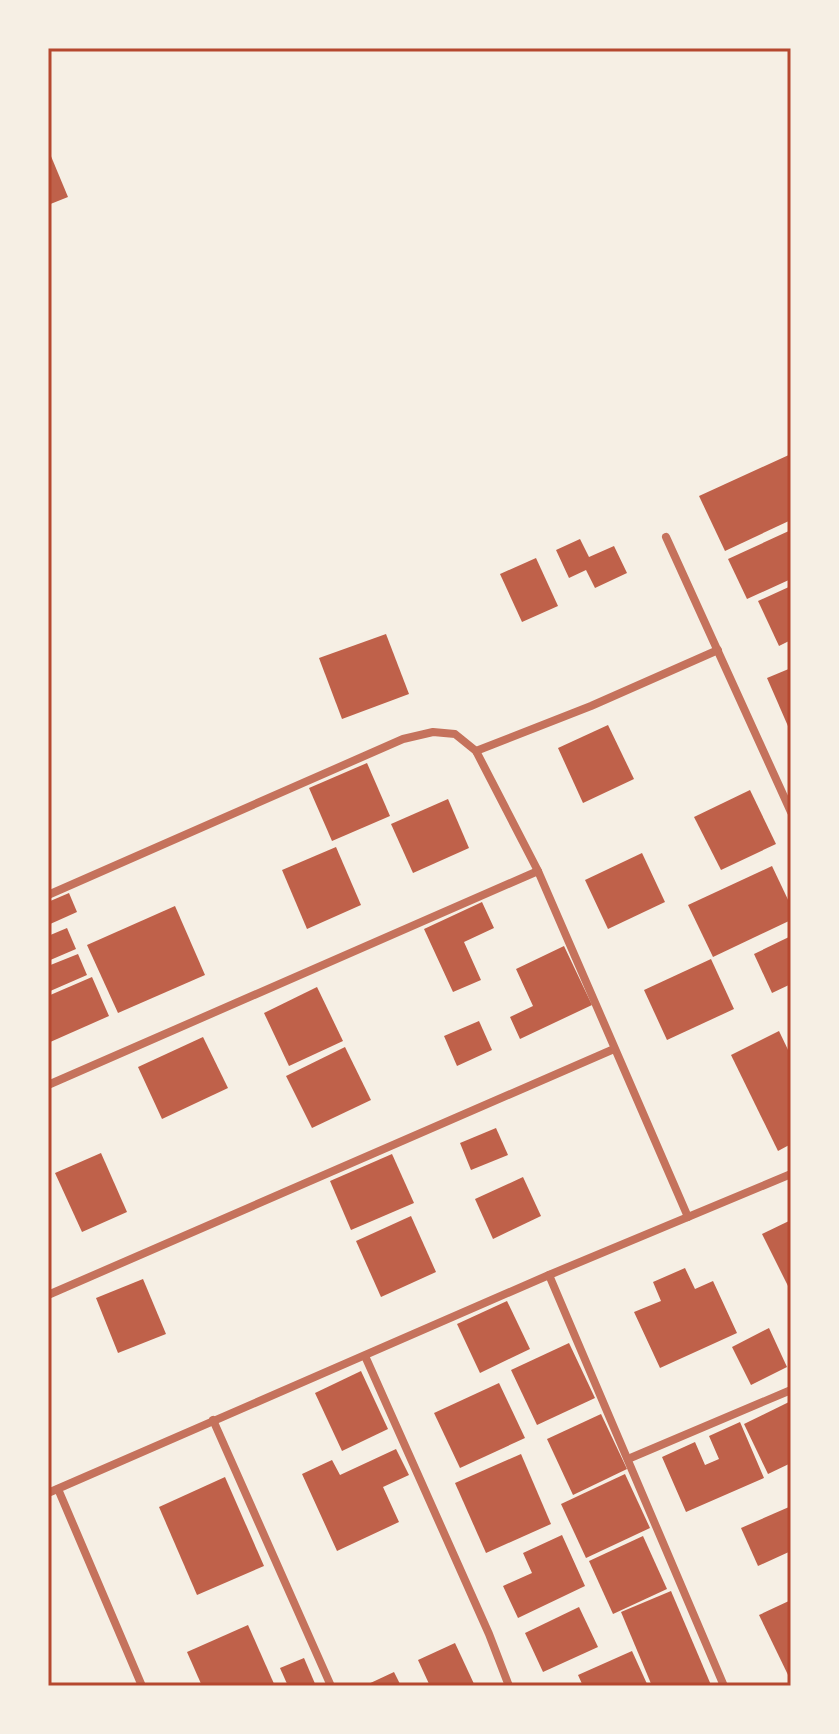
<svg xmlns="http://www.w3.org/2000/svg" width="839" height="1734" font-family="Manrope,sans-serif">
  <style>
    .building { fill: #bf614a }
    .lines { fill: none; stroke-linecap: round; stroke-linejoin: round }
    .minor { stroke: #c5725c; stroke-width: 8 }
    .neatline { fill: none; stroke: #b5482f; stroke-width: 3 }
  </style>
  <rect width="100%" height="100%" fill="#f6efe4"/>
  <g class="building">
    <path d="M 48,149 L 68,197 L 48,205 Z"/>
    <path d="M 791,454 L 791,520 L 725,551 L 699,496 Z"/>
    <path d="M 791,530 L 791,579 L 747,599 L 728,559 Z"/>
    <path d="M 580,539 L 589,557 L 614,546 L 627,573 L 595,588 L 586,570 L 569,578 L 556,550 Z"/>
    <path d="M 536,558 L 558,606 L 522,622 L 500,574 Z"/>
    <path d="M 791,586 L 791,640 L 779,646 L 758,601 Z"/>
    <path d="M 386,634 L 409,694 L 342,719 L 319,658 Z"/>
    <path d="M 791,668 L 791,733 L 767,678 Z"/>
    <path d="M 608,725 L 634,779 L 583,803 L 558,748 Z"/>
    <path d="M 367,763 L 390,816 L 332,841 L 309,788 Z"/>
    <path d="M 750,790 L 776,844 L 721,870 L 694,817 Z"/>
    <path d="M 448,799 L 469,848 L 413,873 L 391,824 Z"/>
    <path d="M 336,847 L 361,905 L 307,929 L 282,870 Z"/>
    <path d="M 642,853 L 665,902 L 608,929 L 585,880 Z"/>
    <path d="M 772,866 L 791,906 L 791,920 L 713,957 L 688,905 Z"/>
    <path d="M 69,893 L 77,912 L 48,925 L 48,902 Z"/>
    <path d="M 482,902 L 494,928 L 464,942 L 481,980 L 453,992 L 424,929 Z"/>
    <path d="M 175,906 L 205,975 L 118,1013 L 87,945 Z"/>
    <path d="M 67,928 L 76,949 L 48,961 L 48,936 Z"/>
    <path d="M 791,936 L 791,984 L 772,993 L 754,954 Z"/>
    <path d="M 564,946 L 592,1005 L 520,1039 L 510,1017 L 533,1006 L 516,969 Z"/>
    <path d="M 78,954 L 87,975 L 48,992 L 48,966 Z"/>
    <path d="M 711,959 L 734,1009 L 667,1040 L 644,990 Z"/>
    <path d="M 92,977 L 109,1016 L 48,1043 L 48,996 Z"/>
    <path d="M 317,987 L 343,1041 L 289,1066 L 264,1013 Z"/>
    <path d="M 479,1021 L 492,1050 L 457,1066 L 444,1036 Z"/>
    <path d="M 779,1031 L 791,1056 L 791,1144 L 778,1151 L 731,1055 Z"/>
    <path d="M 203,1037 L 228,1088 L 162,1119 L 138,1067 Z"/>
    <path d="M 345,1047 L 371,1100 L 312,1128 L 286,1076 Z"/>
    <path d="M 496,1128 L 508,1155 L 471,1170 L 460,1143 Z"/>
    <path d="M 101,1153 L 127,1212 L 82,1232 L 55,1173 Z"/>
    <path d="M 392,1154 L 414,1203 L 351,1230 L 330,1181 Z"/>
    <path d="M 523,1177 L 541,1216 L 493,1239 L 475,1199 Z"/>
    <path d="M 411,1216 L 436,1272 L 381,1297 L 356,1241 Z"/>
    <path d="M 791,1220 L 791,1292 L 762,1234 Z"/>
    <path d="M 685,1268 L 695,1289 L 713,1281 L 737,1333 L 660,1368 L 634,1312 L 661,1301 L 653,1282 Z"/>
    <path d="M 143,1279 L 166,1334 L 118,1353 L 96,1298 Z"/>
    <path d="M 507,1301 L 530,1349 L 480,1373 L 457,1324 Z"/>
    <path d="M 769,1328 L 787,1367 L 751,1385 L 732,1347 Z"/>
    <path d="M 569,1343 L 595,1398 L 537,1425 L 511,1370 Z"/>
    <path d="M 361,1371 L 388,1429 L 342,1451 L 315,1393 Z"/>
    <path d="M 499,1383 L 525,1438 L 460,1468 L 434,1413 Z"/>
    <path d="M 791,1401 L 791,1463 L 768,1474 L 744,1424 Z"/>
    <path d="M 601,1414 L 627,1469 L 573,1495 L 547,1439 Z"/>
    <path d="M 740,1422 L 764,1478 L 686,1512 L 662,1457 L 695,1442 L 705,1465 L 719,1459 L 709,1436 Z"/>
    <path d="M 396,1449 L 409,1475 L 383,1487 L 399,1522 L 337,1551 L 302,1474 L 332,1460 L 340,1475 Z"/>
    <path d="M 521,1454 L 551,1524 L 486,1553 L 455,1483 Z"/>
    <path d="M 625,1474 L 650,1528 L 586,1558 L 561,1504 Z"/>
    <path d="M 225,1477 L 264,1566 L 197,1595 L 159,1507 Z"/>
    <path d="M 789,1507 L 791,1511 L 791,1551 L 758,1566 L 741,1528 Z"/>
    <path d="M 562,1535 L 585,1586 L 518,1618 L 503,1586 L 532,1573 L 523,1553 Z"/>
    <path d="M 643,1536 L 667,1589 L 613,1614 L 589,1561 Z"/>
    <path d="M 671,1591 L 711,1685 L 709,1686 L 652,1686 L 621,1612 Z"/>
    <path d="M 791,1600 L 791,1676 L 789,1677 L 759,1615 Z"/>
    <path d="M 579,1607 L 598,1647 L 543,1672 L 525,1633 Z"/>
    <path d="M 248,1625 L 275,1686 L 202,1686 L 187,1652 Z"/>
    <path d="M 455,1643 L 475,1686 L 430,1686 L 418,1660 Z"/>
    <path d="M 632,1651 L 648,1686 L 583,1686 L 578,1675 Z"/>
    <path d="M 304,1658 L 316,1686 L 288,1686 L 280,1668 Z"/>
    <path d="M 394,1672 L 401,1686 L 364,1686 Z"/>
  </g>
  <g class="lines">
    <g class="minor">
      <path d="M 666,537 L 791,812"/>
      <path d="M 476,751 L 591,706 L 718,650"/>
      <path d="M 48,895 L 403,739 L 433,732 L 455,734 L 476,751 L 538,871 L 688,1217"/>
      <path d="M 48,1085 L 538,871"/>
      <path d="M 549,1275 L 724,1686"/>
      <path d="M 48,1295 L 614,1049"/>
      <path d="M 365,1356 L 489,1634 L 509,1686"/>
      <path d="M 213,1420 L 331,1686"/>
      <path d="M 628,1459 L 791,1390"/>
      <path d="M 58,1489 L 142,1686"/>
      <path d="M 48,1493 L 549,1275 L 791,1174"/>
    </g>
  </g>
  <rect width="839" height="1734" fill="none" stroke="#f6efe4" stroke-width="100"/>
  <rect x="50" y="50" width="739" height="1634" class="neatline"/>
</svg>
